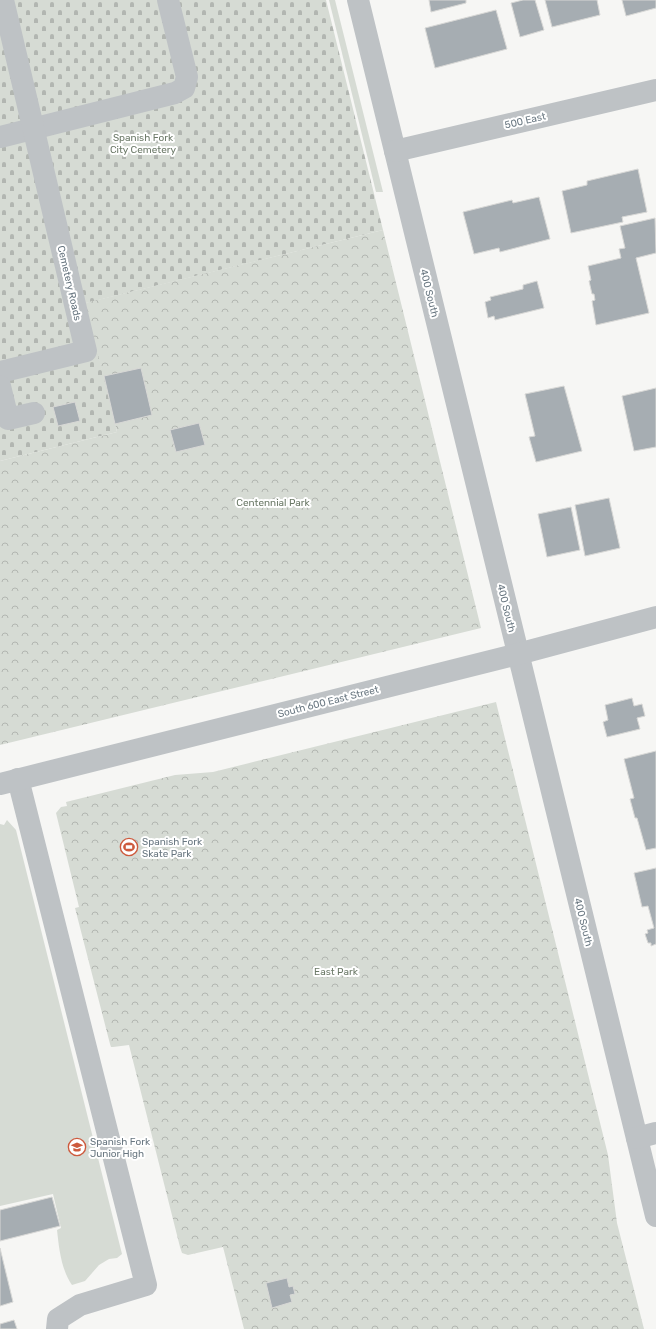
<svg xmlns="http://www.w3.org/2000/svg" width="656" height="1329" font-family="Rubik,sans-serif">
  <style>
    .green { fill: #d6dbd4 }
    .cemetery { fill: url(#cemetery-stones) }
    .park { fill: url(#park-crowns) }
    .building { fill: #a6adb2; stroke: #d8d8d6 }
    .lines { fill: none; stroke-linecap: round; stroke-linejoin: round }
    .minor { stroke: #bec2c5; stroke-width: 22 }
    .labels { text-anchor: middle; stroke-width: 4; stroke-linejoin: round; paint-order: stroke }
    .street-label { font-size: 10px; fill: #697781; stroke: #fff }
    .park-label { font-size: 10px; fill: #6b7967; stroke: #fff }
    .poi-label { font-size: 10px; fill: #697781; stroke: #fff; text-anchor: start }
  </style>
  <defs>
    <pattern id="cemetery-stones" width="16" height="16" patternUnits="userSpaceOnUse"><rect width="16" height="16" fill="#d6dbd4"/><path d="M2 7V4a2 2 0 0 1 4 0v3zM10 15v-3a2 2 0 0 1 4 0v3z" fill="#b2b6b1"/></pattern>
    <pattern id="park-crowns" width="20" height="18" patternUnits="userSpaceOnUse"><rect width="20" height="18" fill="#d6dbd4"/><path d="M2 6a3 3 0 1 1 6 0M12 15a3 3 0 1 1 6 0" fill="none" stroke="#b2b6b1"/></pattern>
  </defs>
  <rect width="100%" height="100%" fill="#f6f6f4"/>
  <g class="green">
    <path d="M 329,0 L 335,0 L 383,192 L 376,192 Z"/>
    <path d="M 7,820 L 16,830 L 122,1254 L 117,1258 L 109,1259 L 99,1265 L 85,1281 L 72,1285 C 61,1269 59,1248 57,1230 L 61,1228 L 53,1194 L 0,1206 L 0,824 L 4,825 Z"/>
  </g>
  <path class="cemetery" d="M 0,0 L 326,0 L 383,230 L 86,303 L 117,432 L 0,461 Z"/>
  <g class="park">
    <path d="M 383,230 L 481,628 L 0,745 L 0,461 L 117,432 L 85,303 Z"/>
    <path d="M 496,702 L 608,1155 L 617,1223 L 644,1329 L 244,1329 L 223,1247 L 188,1255 L 182,1253 L 180,1247 L 129,1045 L 113,1047 L 111,1047 L 110,1044 L 75,908 L 79,907 L 56,813 L 61,807 L 67,806 L 66,802 L 175,775 L 213,772 Z"/>
  </g>
  <g class="building">
    <path d="M 429,0 L 466,0 L 466,3 L 431,12 Z"/>
    <path d="M 523,0 L 535,0 L 544,30 L 520,37 L 511,3 Z"/>
    <path d="M 545,0 L 597,0 L 600,15 L 552,27 Z"/>
    <path d="M 622,0 L 656,0 L 656,8 L 626,16 Z"/>
    <path d="M 496,10 L 507,49 L 435,68 L 425,28 Z"/>
    <path d="M 638,169 L 647,212 L 622,217 L 623,222 L 571,233 L 562,191 L 587,185 L 587,181 Z"/>
    <path d="M 539,197 L 550,239 L 500,252 L 499,248 L 474,254 L 463,212 L 512,200 L 513,203 Z"/>
    <path d="M 655,218 L 656,253 L 636,258 L 649,313 L 596,325 L 592,301 L 595,300 L 594,294 L 592,294 L 589,281 L 591,280 L 588,266 L 621,258 L 619,249 L 625,248 L 620,226 Z"/>
    <path d="M 537,281 L 544,308 L 495,320 L 494,316 L 488,318 L 485,302 L 491,300 L 490,297 L 523,289 L 523,285 Z"/>
    <path d="M 141,368 L 152,415 L 115,424 L 104,376 Z"/>
    <path d="M 564,386 L 582,451 L 536,462 L 529,437 L 535,436 L 525,394 Z"/>
    <path d="M 656,388 L 656,447 L 634,451 L 622,396 Z"/>
    <path d="M 75,402 L 80,421 L 58,426 L 53,407 Z"/>
    <path d="M 199,423 L 205,445 L 176,452 L 170,430 Z"/>
    <path d="M 609,498 L 620,548 L 585,556 L 575,505 Z"/>
    <path d="M 571,507 L 580,550 L 547,557 L 538,514 Z"/>
    <path d="M 632,698 L 634,706 L 642,704 L 645,716 L 637,718 L 640,729 L 607,737 L 603,722 L 608,720 L 605,705 Z"/>
    <path d="M 656,751 L 656,848 L 646,850 L 637,818 L 635,818 L 630,799 L 634,798 L 624,759 Z"/>
    <path d="M 656,868 L 656,944 L 651,946 L 651,943 L 648,943 L 645,934 L 648,933 L 647,930 L 654,928 L 648,906 L 642,907 L 634,873 Z"/>
    <path d="M 52,1197 L 60,1226 L 0,1241 L 0,1210 Z"/>
    <path d="M 0,1248 L 13,1302 L 0,1306 Z"/>
    <path d="M 287,1278 L 289,1287 L 293,1286 L 295,1294 L 290,1295 L 292,1302 L 272,1308 L 266,1283 Z"/>
    <path d="M 14,1320 L 17,1329 L 0,1329 L 0,1324 Z"/>
  </g>
  <g class="lines">
    <g class="minor">
      <path d="M 358,0 L 656,1216"/>
      <path d="M 0,137 L 175,93 L 184,88 L 187,77 L 168,0"/>
      <path d="M 395,151 L 656,90"/>
      <path d="M 0,372 L 86,351 L 3,0"/>
      <path d="M 0,386 L 8,419 L 34,413"/>
      <path d="M 18,779 L 146,1285 L 80,1305 L 58,1319 L 57,1329"/>
      <path d="M 0,784 L 518,654 L 656,617"/>
      <path d="M 637,1138 L 656,1133"/>
    </g>
  </g>
  <defs>
    <symbol id="stadium-ring" viewBox="-11 -11 22 22"><circle r="9.5" fill="#fff" stroke="#cd5a3d" stroke-width="1.5"/><path d="M0-5a6.5 5 0 1 0 0 10a6.5 5 0 1 0 0-10ZM-3.5-1.8h7v3.6h-7Z" fill="#cd5a3d"/></symbol>
    <symbol id="school-ring" viewBox="-11 -11 22 22"><circle r="9.5" fill="#fff" stroke="#cd5a3d" stroke-width="1.5"/><path d="M0-5L7-2L0 1L-7-2ZM-4 1L0 2.5L4 1V4Q0 6-4 4Z" fill="#cd5a3d"/></symbol>
  </defs>
  <g fill-rule="evenodd">
    <use href="#stadium-ring" x="119" y="837" width="20" height="20"/>
    <use href="#school-ring" x="67" y="1137" width="20" height="20"/>
  </g>
  <g class="labels">
    <g class="street-label">
      <text transform="translate(525 120) rotate(-13)" y="4">500 East</text>
      <text transform="translate(70 283) rotate(77)" y="4">Cemetery Roads</text>
      <text transform="translate(430 293) rotate(76)" y="4">400 South</text>
      <text transform="translate(507 608) rotate(76)" y="4">400 South</text>
      <text transform="translate(328 701) rotate(-14)" y="4">South 600 East Street</text>
      <text transform="translate(584 922) rotate(76)" y="4">400 South</text>
    </g>
    <g class="park-label">
      <text x="143" y="141">Spanish Fork<tspan x="143" dy="12">City Cemetery</tspan></text>
      <text x="273" y="506">Centennial Park</text>
      <text x="336" y="975">East Park</text>
    </g>
    <g class="poi-label">
      <text x="142" y="845">Spanish Fork<tspan x="142" dy="12">Skate Park</tspan></text>
      <text x="90" y="1145">Spanish Fork<tspan x="90" dy="12">Junior High</tspan></text>
    </g>
  </g>
</svg>
